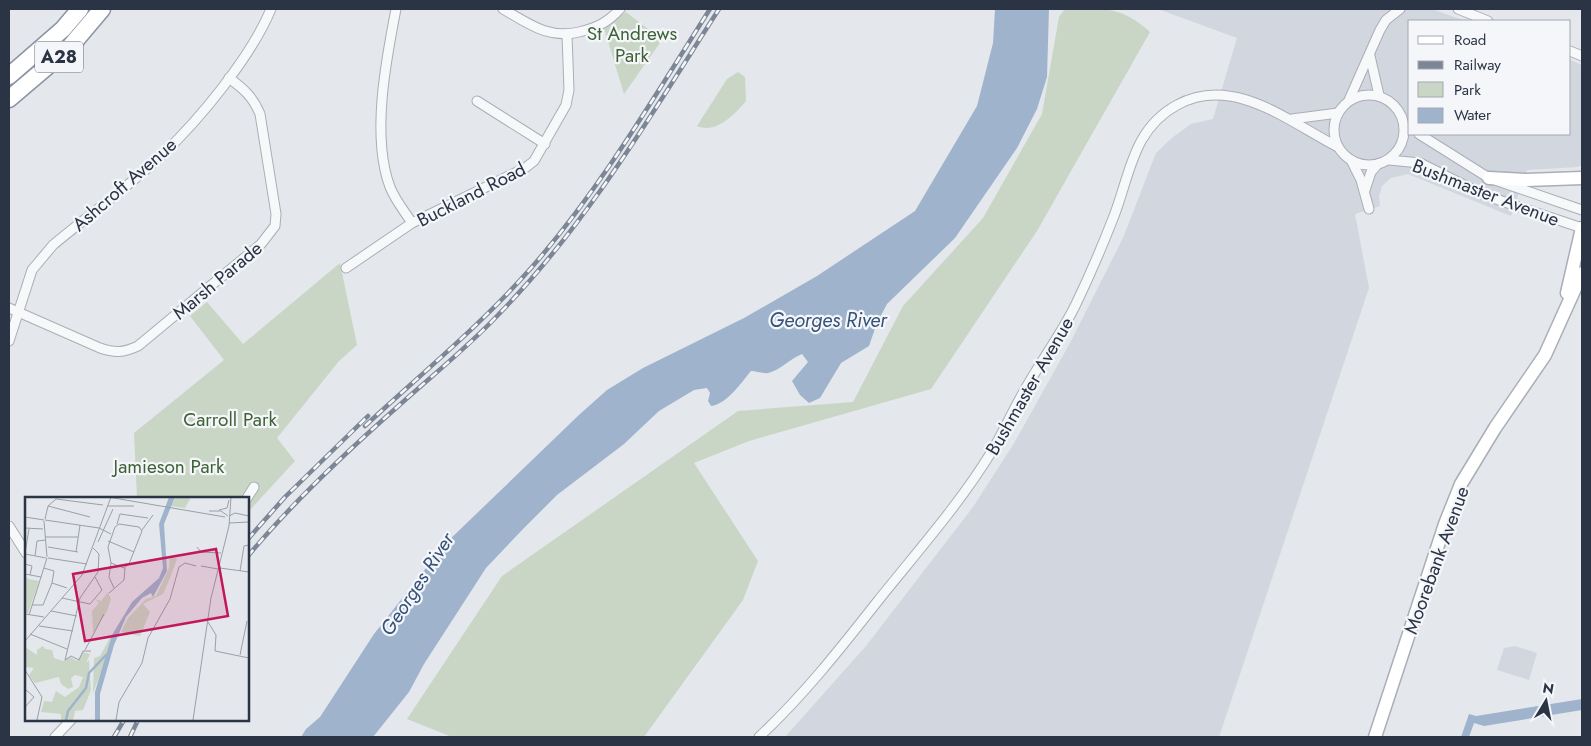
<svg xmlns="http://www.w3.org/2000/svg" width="1591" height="746" font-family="Jost,sans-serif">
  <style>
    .built { fill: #d2d6de }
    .green { fill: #c9d6c5 }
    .water { fill: #9fb4cc }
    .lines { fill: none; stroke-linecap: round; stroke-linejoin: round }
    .street-casing { stroke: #a9aeb7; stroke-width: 11 }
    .secondary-casing { stroke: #a9aeb7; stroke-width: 15 }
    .highway-casing { stroke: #8b94a3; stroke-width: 19 }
    .street { stroke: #f7f8fa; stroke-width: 9 }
    .secondary { stroke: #fff; stroke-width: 12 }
    .highway { stroke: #fff; stroke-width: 16 }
    .rail-casing { stroke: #7d8696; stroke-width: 4.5 }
    .rail { stroke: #f4f6f9; stroke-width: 2.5; stroke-dasharray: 8; stroke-linecap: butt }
    .labels { text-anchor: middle; stroke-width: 4.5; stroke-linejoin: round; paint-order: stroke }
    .shield { fill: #f4f6f9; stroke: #676e7b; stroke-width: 1 }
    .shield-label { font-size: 18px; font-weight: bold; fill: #2b3445 }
    .park-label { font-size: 19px; fill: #3f6138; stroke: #f4f6f9 }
    .street-label { font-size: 19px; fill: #2b3445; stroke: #f4f6f9 }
    .water-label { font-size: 20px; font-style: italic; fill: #34527a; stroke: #f4f6f9 }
    .inset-river { fill: none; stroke: #9fb4cc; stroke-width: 2.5 }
    .inset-road { fill: none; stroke: #9a9fa9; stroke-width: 1 }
    .view { fill: #c2185b; fill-opacity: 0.15; stroke: #c2185b; stroke-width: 2.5 }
    .inset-edge { fill: none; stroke: #2b3445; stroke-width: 2.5 }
  </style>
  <rect width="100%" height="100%" fill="#e4e7ec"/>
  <g class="built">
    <path d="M 1158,9 L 1432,9 L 1465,21 L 1410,21 L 1410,134 L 1570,134 L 1570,60 L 1582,65 L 1582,165 L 1578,167 L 1527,170 L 1511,216 L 1408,174 L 1391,178 L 1382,186 L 1379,196 L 1380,206 L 1355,214 L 1369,288 L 1219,737 L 785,737 L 866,646 L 973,507 L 1013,445 L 1070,343 L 1123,238 L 1156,153 L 1173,137 L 1191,124 L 1213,119 L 1237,38 Z"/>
    <path d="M 1515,646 L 1537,653 L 1529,680 L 1497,670 L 1504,648 Z"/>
  </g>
  <g class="green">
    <path d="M 1065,9 C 1103,9 1120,5 1150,32 L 1037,231 L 931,389 L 749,441 L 694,463 L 758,561 L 743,600 L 644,737 L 452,737 L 407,719 L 502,576 L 738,411 L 853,402 L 903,306 L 983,218 L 1042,114 L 1059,17 Z"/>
    <path d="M 626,12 L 662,40 L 624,94 L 604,28 Z"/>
    <path d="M 738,72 L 745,77 L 746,101 C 734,115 716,134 697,126 L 727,79 Z"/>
    <path d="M 340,263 L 357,345 L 339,361 L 277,438 L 295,461 L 248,512 L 248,498 L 137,498 L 134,433 L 224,360 L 190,316 L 207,302 L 243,344 Z"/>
  </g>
  <g class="water">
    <path d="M 995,9 L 1049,9 L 1047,77 L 1037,109 L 1017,148 L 955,238 L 887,304 L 877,323 L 869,346 L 841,363 L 820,398 L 809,403 L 800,395 L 792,381 L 808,362 L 802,354 C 789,359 781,370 768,373 C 763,374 757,371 751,371 C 741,383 727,404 711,406 L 708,401 L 710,393 L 707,388 L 694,390 L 659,411 L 624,444 L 557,495 L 524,528 L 486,568 L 424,664 L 409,692 L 373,737 L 301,737 L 306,729 L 320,717 L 374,634 L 445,544 L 580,414 L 607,390 L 643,368 L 744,318 L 817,276 L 915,211 L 977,106 L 993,43 Z"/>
    <path d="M 1582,699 L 1582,710 L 1484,726 L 1474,723 L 1469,737 L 1461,737 L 1469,714 L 1476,716 Z"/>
  </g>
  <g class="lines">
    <defs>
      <g id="street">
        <path d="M 396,9 C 386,60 371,137 390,187 C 395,200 405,212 412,223"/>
        <path d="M 503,9 C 529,24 548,39 579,32 C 597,28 608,22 620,9"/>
        <path d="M 1458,9 L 1488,21"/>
        <path d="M 1570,51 L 1582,56"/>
        <path d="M 1370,56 L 1379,95"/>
        <circle cx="1369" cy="130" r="35"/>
        <path d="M 1349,100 L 1380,30 L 1386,20 L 1400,9"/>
        <path d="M 477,101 L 545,144"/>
        <path d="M 1292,119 L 1338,113"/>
        <path d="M 1419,134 L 1489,178 L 1582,210"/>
        <path d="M 1351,160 L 1361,180 L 1369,209"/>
        <path d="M 1389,160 L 1420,163 L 1484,195 L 1582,228"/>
        <path d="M 1365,190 L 1371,172 L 1378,164"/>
        <path d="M 346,268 L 412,223 L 525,168 L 534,161 L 566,105 L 569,90 L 567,35"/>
        <path d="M 9,308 L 100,348 C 115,353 123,353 138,346 L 261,244 L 275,226 L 276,214 L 260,114 C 253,97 244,89 229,78"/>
        <path d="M 9,341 L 32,270 L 53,245 C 89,215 128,187 162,155 C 200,119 251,57 271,9"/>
        <path d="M 247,498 L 254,487"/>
        <path d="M 9,526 L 26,553"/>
        <path d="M 55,737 L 71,720"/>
        <path d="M 759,737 C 803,696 840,649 877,602 C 916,553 959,505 992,451 C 1003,433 1012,412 1023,393 C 1040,362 1061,335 1076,304 C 1089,277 1101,249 1112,221 C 1130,178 1131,130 1177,105 C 1233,74 1289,122 1338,147"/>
      </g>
      <g id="secondary">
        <path d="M 1489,178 L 1526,180 L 1582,178"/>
        <path d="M 1567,293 L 1582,228"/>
        <path d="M 1375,737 L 1445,524 L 1461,484 L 1495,428 L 1545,355 L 1582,273"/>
      </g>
      <g id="highway">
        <path d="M 9,76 L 63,29 L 80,9"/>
        <path d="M 9,99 L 69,48 L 102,9"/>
      </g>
    </defs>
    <use href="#street" class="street-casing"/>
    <use href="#secondary" class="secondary-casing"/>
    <use href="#highway" class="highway-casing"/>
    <use href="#street" class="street"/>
    <use href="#secondary" class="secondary"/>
    <use href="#highway" class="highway"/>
    <defs>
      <g id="rail">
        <path d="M 365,426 C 421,374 481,325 532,267 C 601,188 654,97 710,9"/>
        <path d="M 248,539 L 285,497 L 368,416"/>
        <path d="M 248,556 C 292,503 343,455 395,409 C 429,378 466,349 498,315 C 587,224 651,115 719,9"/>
        <path d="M 114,737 L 124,720"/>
        <path d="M 130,737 L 138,720"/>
      </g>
    </defs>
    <use href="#rail" class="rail-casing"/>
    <use href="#rail" class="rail"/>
  </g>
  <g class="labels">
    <rect class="shield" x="35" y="41.5" width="48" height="31" rx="4"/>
    <g class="shield-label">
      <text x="59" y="63">A28</text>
    </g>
    <g class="park-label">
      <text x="632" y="40">St Andrews<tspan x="632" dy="22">Park</tspan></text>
      <text x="230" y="426">Carroll Park</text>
      <text x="169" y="473">Jamieson Park</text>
    </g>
    <g class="street-label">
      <text transform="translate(124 184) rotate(-41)" y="7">Ashcroft Avenue</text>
      <text transform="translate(1486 192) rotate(21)" y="7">Bushmaster Avenue</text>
      <text transform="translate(471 194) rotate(-27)" y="7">Buckland Road</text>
      <text transform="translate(217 280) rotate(-40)" y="7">Marsh Parade</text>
      <text transform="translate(1029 386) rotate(-60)" y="7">Bushmaster Avenue</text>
      <text transform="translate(1436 560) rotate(-70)" y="7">Moorebank Avenue</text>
    </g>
    <g class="water-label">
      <text x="828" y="327">Georges River</text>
      <text transform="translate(417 584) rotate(-57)" y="7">Georges River</text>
    </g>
  </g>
  <g transform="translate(25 497)">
    <rect width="224" height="224" fill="#e4e7ec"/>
    <path d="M 151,0 L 166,0 L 160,11 L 146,9 ZM 145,59 L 152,62 L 145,81 L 138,97 L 118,107 L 125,115 L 115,139 L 96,135 L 103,121 L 121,102 L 131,99 L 144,71 ZM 0,78 L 3,82 L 14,84 L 3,116 L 0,116 ZM 83,95 L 86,102 L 82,114 L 68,136 L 67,114 L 74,106 L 70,102 L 76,104 ZM 87,137 L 79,168 L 68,196 L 69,161 L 75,159 ZM 18,149 L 20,152 L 27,153 L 29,161 L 38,164 L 45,160 L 52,164 L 58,155 L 65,157 L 61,166 L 64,163 L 66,193 L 58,213 L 50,214 L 48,223 L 36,223 L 36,217 L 16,215 L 19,204 L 27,205 L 31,194 L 40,200 L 54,190 L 58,180 L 50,178 L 46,181 L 48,190 L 43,192 L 36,187 L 34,180 L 10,186 L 4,178 L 9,171 L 1,170 L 0,166 L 0,150 L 12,158 L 12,153 Z" fill="#c9d6c5"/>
    <path d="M 144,0 L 150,0 L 139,27 L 142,74 L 128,100 L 126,96 L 117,101 L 101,120 L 89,148 L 75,197 L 75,223 L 70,223 L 70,195 L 87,138 L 107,105 L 134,81 L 138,71 L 134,27 Z" fill="#9fb4cc"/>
    <path class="inset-river" d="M 41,223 L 43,214 L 61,191 L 64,176 L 82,157"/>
    <path class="inset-road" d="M 83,0 L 200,20M 23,9 L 65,20M 82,9 L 109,9M 194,13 L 202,11 L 204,3M 184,14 L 196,14 L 203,19M 204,19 L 210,16 L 224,19M 0,20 L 19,23M 20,22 L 23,9 L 31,2 L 78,8M 20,23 L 74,31 L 86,37M 19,24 L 22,60M 204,26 L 224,25M 92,27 L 95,17 L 123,21M 94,27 L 114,30 L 117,34 L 104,67 L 99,71 L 86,66 L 83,50 L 90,30 ZM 0,31 L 18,32M 117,33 L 128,18M 20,40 L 53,40M 83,44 L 109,55M 73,45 L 88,12M 23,50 L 53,55M 172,50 L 176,55 L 196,56M 51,55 L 55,28M 0,56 L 4,32M 0,57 L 21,61M 10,59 L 12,44 L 21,43M 23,61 L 62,67M 86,66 L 84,80 L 89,91M 0,67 L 7,69 L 5,78M 176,69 L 193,72M 195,71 L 224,75M 215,74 L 219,49 L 224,48M 0,77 L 16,80M 27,86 L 42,91M 84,96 L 99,83 L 100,71M 37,101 L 65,107 L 77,93 L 70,80M 7,108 L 18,108 L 27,86 L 29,74 L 19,71M 26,114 L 52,119M 0,117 L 19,120M 4,118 L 22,61M 183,125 L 191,138 L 190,154 L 224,161M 14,129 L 48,134M 5,137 L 42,152M 0,144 L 57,78 L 86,0M 60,153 L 79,117M 66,154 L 58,154 L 54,163 L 46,159 L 40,163 L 55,101 L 73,75 L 74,57 L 68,51M 215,158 L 222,124M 0,173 L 17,200 L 12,223M 0,210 L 9,200 L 1,193M 91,223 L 94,205 L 117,166 L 123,141 L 145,102 L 154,70 L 160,66 L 171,69M 168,223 L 186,101 L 204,29 L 206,0"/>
    <path class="view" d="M 191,52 L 203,119 L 60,144 L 48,77 Z"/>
    <rect width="224" height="224" class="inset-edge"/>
  </g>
  <rect width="1591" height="746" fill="none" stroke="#2b3445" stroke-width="20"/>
  <rect x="1408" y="20" width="162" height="115" fill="#f4f6f9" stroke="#a4a8b1"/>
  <rect x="1418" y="36" width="25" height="8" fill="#ffffff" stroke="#a4a8b1"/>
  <text x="1454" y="45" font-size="15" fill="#2b3445">Road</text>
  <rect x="1418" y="61" width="25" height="8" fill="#7d8696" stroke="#a4a8b1"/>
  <text x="1454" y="70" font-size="15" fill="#2b3445">Railway</text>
  <rect x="1418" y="82" width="25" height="15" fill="#c9d6c5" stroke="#a4a8b1"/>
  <text x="1454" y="95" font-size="15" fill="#2b3445">Park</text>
  <rect x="1418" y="108" width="25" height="15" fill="#9fb4cc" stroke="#a4a8b1"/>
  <text x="1454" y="120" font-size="15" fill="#2b3445">Water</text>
  <g transform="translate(1546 701) rotate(10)" stroke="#f4f6f9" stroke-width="4" paint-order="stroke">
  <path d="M0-4L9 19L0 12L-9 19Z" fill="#2b3445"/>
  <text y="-8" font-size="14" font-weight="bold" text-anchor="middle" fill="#2b3445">N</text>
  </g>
</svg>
